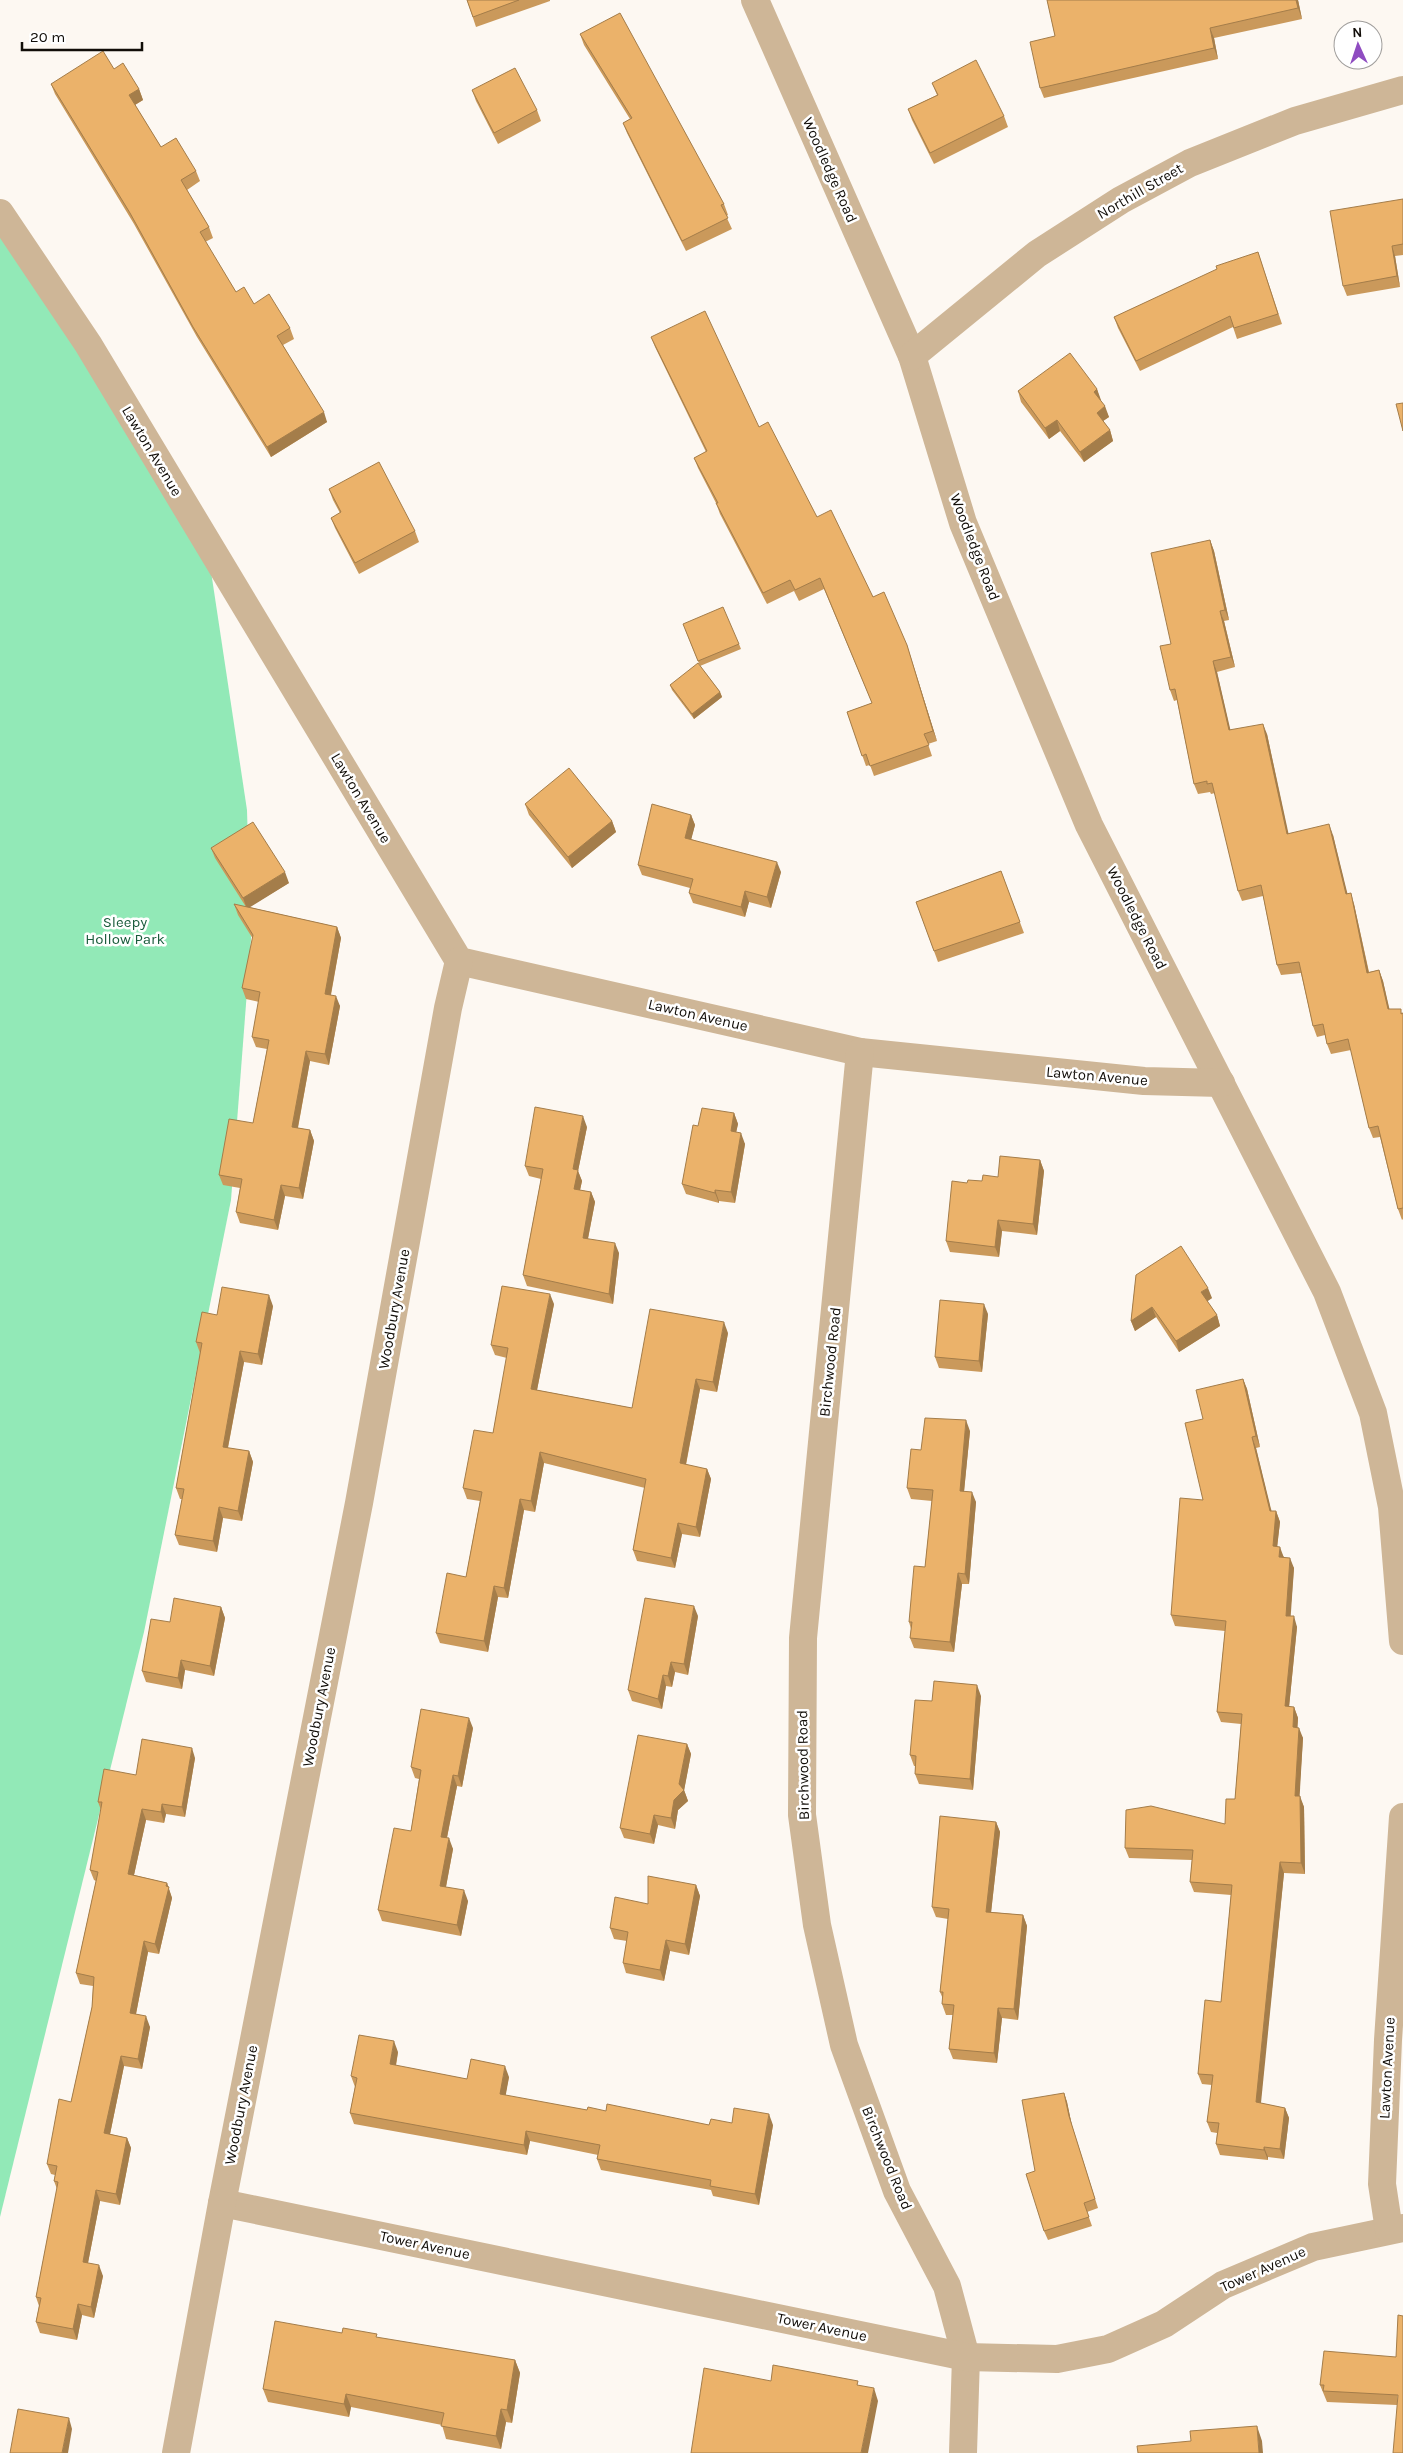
<svg xmlns="http://www.w3.org/2000/svg" width="1403" height="2453" font-family="Karla,sans-serif">
  <style>
    .green { fill: #92e9b7 }
    .lines { fill: none; stroke-linecap: round; stroke-linejoin: round }
    .street { stroke: #ceb697; stroke-width: 28 }
    .wall { fill: #ca995b }
    .shaded-wall { fill: #a47d4a }
    .building { fill: #ebb26a; stroke: #a47d4a }
    .labels { text-anchor: middle; stroke-width: 5; stroke-linejoin: round; paint-order: stroke }
    .street-label { font-size: 15px; fill: #110d08; stroke: #fff }
    .park-label { font-size: 15px; fill: #195b3b; stroke: #fff }
  </style>
  <rect width="100%" height="100%" fill="#fdf8f2"/>
  <path class="green" d="M 0,217 L 204,525 L 247,810 L 251,939 L 231,1200 L 144,1632 L 0,2217 Z"/>
  <g class="lines">
    <g class="street">
      <path d="M 755,0 L 912,356 L 963,523 L 1089,825 L 1327,1292 L 1373,1413 L 1392,1507 L 1403,1641"/>
      <path d="M 0,213 L 88,344 L 459,961 L 860,1052 L 1144,1081 L 1221,1083"/>
      <path d="M 912,356 L 1037,254 L 1121,200 L 1190,163 L 1295,121 L 1403,90"/>
      <path d="M 860,1052 L 803,1638 L 802,1815 L 817,1925 L 844,2045 L 897,2191 L 947,2286 L 966,2357 L 963,2453"/>
      <path d="M 222,2203 L 966,2357 L 1057,2359 L 1108,2349 L 1164,2324 L 1223,2285 L 1313,2247 L 1403,2228"/>
      <path d="M 1389,2230 L 1382,2184 L 1388,2040 L 1403,1817"/>
      <path d="M 176,2453 L 222,2203 L 359,1503 L 448,1008 L 459,961"/>
    </g>
  </g>
  <g class="wall">
    <path d="M 467,0 L 550,0 L 550,1 L 476,27 Z"/>
    <path d="M 1047,0 L 1298,0 L 1302,19 L 1214,38 L 1218,59 L 1044,98 L 1040,88 L 1055,36 Z"/>
    <path d="M 580,34 L 724,204 L 728,215 L 726,216 L 732,229 L 686,251 L 627,133 L 623,123 L 630,119 L 584,45 Z"/>
    <path d="M 114,69 L 139,89 L 143,100 L 135,105 L 161,147 L 196,171 L 200,181 L 187,190 L 209,227 L 213,238 L 205,242 L 236,292 L 290,328 L 294,339 L 283,345 L 327,422 L 271,457 L 197,337 L 134,224 L 55,94 L 51,84 Z"/>
    <path d="M 932,83 L 1004,116 L 1008,127 L 934,164 L 912,120 L 908,109 L 937,95 Z"/>
    <path d="M 472,90 L 537,110 L 541,121 L 498,144 L 476,101 Z"/>
    <path d="M 1403,199 L 1403,255 L 1395,256 L 1400,287 L 1347,296 L 1343,286 Z"/>
    <path d="M 1258,252 L 1282,324 L 1237,339 L 1233,327 L 1140,371 L 1118,328 L 1114,317 Z"/>
    <path d="M 651,337 L 759,427 L 817,517 L 907,645 L 937,741 L 928,744 L 932,756 L 874,776 L 870,765 L 866,766 L 847,712 L 872,703 L 824,589 L 799,601 L 794,591 L 767,604 L 720,514 L 716,503 L 698,468 L 694,458 L 706,452 L 655,347 Z"/>
    <path d="M 1097,389 L 1100,400 L 1109,417 L 1103,421 L 1110,430 L 1113,441 L 1084,462 L 1060,431 L 1049,439 L 1021,402 L 1018,391 Z"/>
    <path d="M 329,489 L 415,531 L 419,542 L 359,574 L 335,528 L 331,518 L 340,513 L 333,500 Z"/>
    <path d="M 1210,540 L 1214,551 L 1229,620 L 1224,621 L 1235,667 L 1217,672 L 1230,730 L 1267,734 L 1288,834 L 1333,835 L 1347,894 L 1354,904 L 1369,972 L 1379,970 L 1383,981 L 1389,1009 L 1403,1013 L 1403,1219 L 1402,1220 L 1398,1209 L 1380,1137 L 1373,1138 L 1369,1128 L 1351,1050 L 1331,1054 L 1327,1044 L 1325,1035 L 1317,1037 L 1313,1026 L 1301,973 L 1281,975 L 1277,965 L 1263,896 L 1242,901 L 1238,891 L 1215,793 L 1211,794 L 1210,792 L 1198,794 L 1194,784 L 1177,700 L 1174,701 L 1170,690 L 1171,644 Z"/>
    <path d="M 685,629 L 739,644 L 741,649 L 700,666 L 720,692 L 722,697 L 694,719 L 672,690 L 670,685 L 700,666 Z"/>
    <path d="M 525,804 L 612,821 L 616,832 L 572,868 L 529,815 Z"/>
    <path d="M 691,815 L 695,825 L 691,839 L 781,872 L 771,908 L 749,902 L 745,917 L 693,903 L 689,893 L 690,888 L 642,875 L 638,865 Z"/>
    <path d="M 211,848 L 289,883 L 249,907 L 337,927 L 341,938 L 331,995 L 340,1006 L 329,1065 L 310,1061 L 298,1128 L 310,1130 L 314,1141 L 303,1199 L 285,1196 L 278,1230 L 240,1223 L 236,1212 L 240,1188 L 223,1185 L 219,1175 L 253,1123 L 267,1049 L 256,1047 L 252,1037 L 259,1002 L 246,999 L 242,988 L 253,939 L 238,915 L 234,904 L 246,907 L 215,858 Z"/>
    <path d="M 1001,871 L 1024,933 L 938,962 L 916,902 Z"/>
    <path d="M 734,1113 L 738,1124 L 736,1132 L 745,1144 L 735,1203 L 719,1201 L 719,1203 L 686,1194 L 682,1184 L 698,1126 Z"/>
    <path d="M 587,1127 L 578,1171 L 582,1181 L 580,1190 L 591,1192 L 595,1202 L 588,1239 L 619,1253 L 613,1304 L 527,1286 L 523,1275 L 541,1179 L 529,1176 L 525,1166 Z"/>
    <path d="M 1040,1160 L 1044,1171 L 1037,1235 L 1002,1231 L 999,1257 L 950,1252 L 946,1241 L 967,1183 L 982,1181 L 998,1177 Z"/>
    <path d="M 1136,1275 L 1212,1298 L 1207,1301 L 1217,1315 L 1220,1326 L 1179,1352 L 1156,1317 L 1135,1331 L 1131,1321 Z"/>
    <path d="M 554,1304 L 537,1390 L 632,1408 L 728,1333 L 717,1392 L 700,1389 L 686,1465 L 707,1469 L 711,1479 L 700,1537 L 682,1534 L 675,1568 L 637,1561 L 633,1550 L 645,1488 L 544,1463 L 535,1512 L 524,1510 L 508,1598 L 498,1597 L 488,1652 L 440,1643 L 436,1633 L 466,1577 L 480,1501 L 467,1499 L 463,1488 L 493,1433 L 507,1358 L 495,1355 L 491,1345 Z"/>
    <path d="M 273,1306 L 262,1365 L 244,1362 L 228,1448 L 249,1451 L 253,1462 L 242,1521 L 223,1518 L 217,1552 L 179,1545 L 175,1535 L 182,1499 L 180,1499 L 176,1488 L 200,1353 L 196,1342 L 217,1315 Z"/>
    <path d="M 988,1314 L 982,1372 L 939,1368 L 935,1357 Z"/>
    <path d="M 1243,1379 L 1247,1389 L 1260,1447 L 1256,1448 L 1271,1511 L 1276,1511 L 1280,1522 L 1277,1547 L 1284,1557 L 1294,1568 L 1290,1616 L 1297,1627 L 1289,1707 L 1294,1707 L 1298,1718 L 1297,1728 L 1303,1738 L 1299,1796 L 1304,1807 L 1305,1874 L 1284,1873 L 1260,2103 L 1285,2108 L 1289,2118 L 1284,2159 L 1268,2157 L 1268,2160 L 1220,2155 L 1216,2144 L 1217,2133 L 1211,2132 L 1207,2122 L 1212,2085 L 1202,2084 L 1198,2074 L 1221,2002 L 1231,1895 L 1194,1892 L 1190,1882 L 1192,1860 L 1129,1858 L 1125,1848 L 1225,1824 L 1235,1799 L 1241,1724 L 1221,1722 L 1217,1712 L 1225,1631 L 1175,1626 L 1171,1615 L 1203,1500 L 1203,1419 Z"/>
    <path d="M 970,1431 L 964,1491 L 976,1502 L 969,1584 L 962,1584 L 954,1652 L 914,1648 L 910,1638 L 911,1629 L 909,1622 L 925,1567 L 932,1501 L 911,1499 L 907,1488 L 921,1450 Z"/>
    <path d="M 221,1607 L 225,1618 L 214,1676 L 185,1670 L 182,1689 L 146,1682 L 142,1671 L 170,1622 Z"/>
    <path d="M 698,1616 L 688,1675 L 675,1672 L 672,1687 L 666,1686 L 662,1709 L 632,1701 L 628,1690 Z"/>
    <path d="M 981,1696 L 973,1790 L 919,1784 L 915,1774 L 915,1766 L 914,1766 L 910,1755 L 932,1701 Z"/>
    <path d="M 473,1728 L 462,1787 L 457,1786 L 447,1838 L 453,1849 L 446,1887 L 468,1901 L 461,1936 L 382,1921 L 378,1910 L 411,1831 L 419,1779 L 415,1778 L 411,1767 Z"/>
    <path d="M 687,1744 L 691,1754 L 684,1790 L 688,1801 L 678,1810 L 675,1829 L 658,1825 L 654,1844 L 624,1838 L 620,1828 Z"/>
    <path d="M 195,1758 L 185,1817 L 166,1814 L 164,1823 L 146,1820 L 134,1875 L 167,1883 L 172,1898 L 159,1954 L 148,1952 L 136,2014 L 150,2027 L 142,2069 L 124,2066 L 110,2134 L 127,2138 L 131,2148 L 120,2205 L 100,2201 L 88,2263 L 103,2276 L 94,2318 L 82,2315 L 77,2340 L 40,2333 L 36,2322 L 39,2306 L 36,2297 L 57,2189 L 54,2181 L 55,2175 L 51,2174 L 47,2164 L 71,2102 L 92,2007 L 93,1986 L 80,1984 L 76,1973 L 96,1881 L 94,1880 L 90,1870 L 101,1810 L 98,1802 L 136,1775 Z"/>
    <path d="M 996,1822 L 1000,1832 L 991,1912 L 1023,1915 L 1027,1926 L 1018,2020 L 1002,2018 L 997,2063 L 953,2059 L 949,2049 L 953,2015 L 946,2015 L 942,2004 L 943,1999 L 940,1992 L 948,1919 L 936,1917 L 932,1907 Z"/>
    <path d="M 696,1885 L 700,1896 L 689,1955 L 670,1951 L 664,1981 L 626,1973 L 623,1963 L 627,1941 L 614,1939 L 610,1928 L 648,1904 Z"/>
    <path d="M 398,2052 L 396,2066 L 467,2079 L 509,2077 L 505,2096 L 587,2110 L 606,2111 L 709,2125 L 732,2123 L 773,2125 L 759,2205 L 713,2196 L 711,2190 L 601,2170 L 597,2159 L 598,2155 L 530,2141 L 527,2155 L 354,2124 L 350,2113 L 355,2087 L 351,2076 Z"/>
    <path d="M 1064,2093 L 1067,2102 L 1072,2126 L 1098,2208 L 1087,2212 L 1092,2226 L 1048,2240 L 1044,2231 L 1035,2171 Z"/>
    <path d="M 1403,2316 L 1397,2405 L 1327,2402 L 1320,2385 L 1396,2357 Z"/>
    <path d="M 342,2333 L 378,2338 L 515,2360 L 520,2373 L 512,2423 L 506,2422 L 501,2449 L 446,2439 L 442,2425 L 351,2407 L 349,2417 L 268,2402 L 263,2389 Z"/>
  </g>
  <g class="shaded-wall">
    <path d="M 1296,0 L 1298,0 L 1302,19 L 1298,8 Z"/>
    <path d="M 1210,28 L 1214,38 L 1218,59 L 1214,48 Z"/>
    <path d="M 139,89 L 143,100 L 133,106 L 129,95 Z"/>
    <path d="M 1392,246 L 1395,256 L 1400,287 L 1397,276 Z"/>
    <path d="M 1097,389 L 1101,400 L 1098,402 L 1094,392 Z"/>
    <path d="M 1105,406 L 1109,417 L 1100,423 L 1097,413 Z"/>
    <path d="M 324,412 L 327,422 L 271,457 L 267,447 Z"/>
    <path d="M 1057,420 L 1060,431 L 1049,439 L 1045,428 Z"/>
    <path d="M 1110,430 L 1113,441 L 1084,462 L 1080,452 Z"/>
    <path d="M 1210,540 L 1214,551 L 1229,620 L 1225,610 Z"/>
    <path d="M 1220,611 L 1224,621 L 1235,667 L 1231,657 Z"/>
    <path d="M 907,645 L 910,655 L 937,741 L 933,731 Z"/>
    <path d="M 1213,661 L 1217,672 L 1233,741 L 1229,730 Z"/>
    <path d="M 720,692 L 722,697 L 694,719 L 692,714 Z"/>
    <path d="M 1263,724 L 1267,734 L 1291,845 L 1287,834 Z"/>
    <path d="M 691,815 L 695,825 L 689,848 L 685,838 Z"/>
    <path d="M 612,821 L 616,832 L 572,868 L 568,857 Z"/>
    <path d="M 1329,824 L 1333,835 L 1350,904 L 1346,894 Z"/>
    <path d="M 777,862 L 781,872 L 771,908 L 767,897 Z"/>
    <path d="M 285,872 L 289,883 L 247,909 L 243,898 Z"/>
    <path d="M 745,891 L 749,902 L 745,917 L 741,907 Z"/>
    <path d="M 1351,893 L 1354,904 L 1371,983 L 1367,973 Z"/>
    <path d="M 337,927 L 341,938 L 329,1004 L 325,994 Z"/>
    <path d="M 1379,970 L 1383,981 L 1392,1020 L 1388,1009 Z"/>
    <path d="M 336,996 L 340,1006 L 329,1065 L 325,1054 Z"/>
    <path d="M 306,1051 L 310,1061 L 296,1137 L 292,1127 Z"/>
    <path d="M 734,1113 L 738,1124 L 734,1142 L 731,1131 Z"/>
    <path d="M 583,1116 L 587,1127 L 578,1171 L 582,1181 L 578,1199 L 574,1189 L 573,1169 Z"/>
    <path d="M 310,1130 L 314,1141 L 303,1199 L 299,1188 Z"/>
    <path d="M 741,1133 L 745,1144 L 735,1203 L 731,1192 Z"/>
    <path d="M 1040,1160 L 1044,1171 L 1037,1235 L 1033,1224 Z"/>
    <path d="M 281,1185 L 285,1196 L 278,1230 L 274,1220 Z"/>
    <path d="M 715,1190 L 719,1201 L 719,1203 L 715,1193 Z"/>
    <path d="M 591,1192 L 595,1202 L 586,1248 L 583,1238 Z"/>
    <path d="M 998,1220 L 1002,1231 L 999,1257 L 995,1247 Z"/>
    <path d="M 615,1243 L 619,1253 L 613,1304 L 609,1294 Z"/>
    <path d="M 1208,1288 L 1212,1298 L 1205,1303 L 1201,1292 Z"/>
    <path d="M 550,1294 L 554,1304 L 535,1400 L 531,1389 Z"/>
    <path d="M 269,1295 L 273,1306 L 262,1365 L 258,1354 Z"/>
    <path d="M 984,1304 L 988,1314 L 982,1372 L 979,1361 Z"/>
    <path d="M 1152,1307 L 1156,1317 L 1135,1331 L 1131,1321 Z"/>
    <path d="M 1217,1315 L 1220,1326 L 1179,1352 L 1176,1341 Z"/>
    <path d="M 724,1322 L 728,1333 L 717,1392 L 713,1382 Z"/>
    <path d="M 240,1351 L 244,1362 L 226,1457 L 223,1447 Z"/>
    <path d="M 696,1379 L 700,1389 L 684,1474 L 680,1463 Z"/>
    <path d="M 1243,1379 L 1247,1389 L 1260,1447 L 1256,1436 Z"/>
    <path d="M 966,1420 L 970,1431 L 963,1502 L 960,1491 Z"/>
    <path d="M 1252,1437 L 1256,1448 L 1274,1521 L 1270,1511 Z"/>
    <path d="M 249,1451 L 253,1462 L 242,1521 L 238,1511 Z"/>
    <path d="M 540,1452 L 544,1463 L 535,1512 L 531,1501 Z"/>
    <path d="M 707,1469 L 711,1479 L 700,1537 L 696,1527 Z"/>
    <path d="M 972,1492 L 976,1502 L 969,1584 L 965,1574 Z"/>
    <path d="M 520,1499 L 524,1510 L 508,1598 L 504,1588 Z"/>
    <path d="M 219,1507 L 223,1518 L 217,1552 L 213,1541 Z"/>
    <path d="M 1276,1511 L 1280,1522 L 1276,1557 L 1273,1546 Z"/>
    <path d="M 678,1523 L 682,1534 L 675,1568 L 671,1558 Z"/>
    <path d="M 1280,1547 L 1284,1558 L 1279,1557 Z"/>
    <path d="M 1290,1558 L 1294,1568 L 1290,1626 L 1286,1616 Z"/>
    <path d="M 958,1573 L 962,1584 L 954,1652 L 950,1642 Z"/>
    <path d="M 494,1586 L 498,1597 L 488,1652 L 484,1641 Z"/>
    <path d="M 694,1606 L 698,1616 L 688,1675 L 684,1664 Z"/>
    <path d="M 221,1607 L 225,1618 L 214,1676 L 210,1666 Z"/>
    <path d="M 1294,1616 L 1297,1627 L 1288,1717 L 1285,1706 Z"/>
    <path d="M 181,1660 L 185,1670 L 182,1689 L 178,1678 Z"/>
    <path d="M 671,1662 L 675,1672 L 672,1687 L 668,1676 Z"/>
    <path d="M 663,1675 L 666,1686 L 662,1709 L 658,1699 Z"/>
    <path d="M 977,1685 L 981,1696 L 973,1790 L 970,1779 Z"/>
    <path d="M 1294,1707 L 1298,1718 L 1297,1738 L 1293,1727 Z"/>
    <path d="M 469,1718 L 473,1728 L 462,1787 L 458,1776 Z"/>
    <path d="M 1299,1728 L 1303,1738 L 1299,1807 L 1295,1796 Z"/>
    <path d="M 687,1744 L 691,1754 L 684,1791 L 684,1790 L 688,1801 L 678,1810 L 675,1829 L 671,1818 L 674,1800 L 679,1784 Z"/>
    <path d="M 192,1748 L 195,1758 L 185,1817 L 182,1807 Z"/>
    <path d="M 453,1775 L 457,1786 L 445,1847 L 441,1837 Z"/>
    <path d="M 1300,1796 L 1304,1807 L 1305,1874 L 1301,1863 Z"/>
    <path d="M 162,1804 L 166,1814 L 164,1823 L 161,1812 Z"/>
    <path d="M 142,1809 L 146,1820 L 132,1884 L 128,1874 Z"/>
    <path d="M 654,1815 L 658,1825 L 654,1844 L 650,1834 Z"/>
    <path d="M 996,1822 L 1000,1832 L 990,1922 L 986,1912 Z"/>
    <path d="M 449,1838 L 453,1849 L 444,1897 L 440,1886 Z"/>
    <path d="M 1280,1862 L 1284,1873 L 1260,2113 L 1256,2102 Z"/>
    <path d="M 167,1883 L 172,1898 L 159,1954 L 155,1944 Z"/>
    <path d="M 696,1885 L 700,1896 L 689,1955 L 685,1944 Z"/>
    <path d="M 464,1890 L 468,1901 L 461,1936 L 457,1925 Z"/>
    <path d="M 1023,1915 L 1027,1926 L 1018,2020 L 1014,2009 Z"/>
    <path d="M 666,1940 L 670,1951 L 664,1981 L 660,1970 Z"/>
    <path d="M 144,1941 L 148,1952 L 134,2024 L 130,2013 Z"/>
    <path d="M 998,2008 L 1002,2018 L 997,2063 L 994,2053 Z"/>
    <path d="M 146,2016 L 150,2027 L 142,2069 L 138,2059 Z"/>
    <path d="M 394,2041 L 398,2052 L 394,2075 L 390,2064 Z"/>
    <path d="M 121,2056 L 124,2066 L 108,2144 L 104,2133 Z"/>
    <path d="M 505,2066 L 509,2077 L 504,2105 L 500,2094 Z"/>
    <path d="M 1064,2093 L 1067,2102 L 1072,2126 L 1098,2208 L 1069,2116 Z"/>
    <path d="M 1285,2108 L 1289,2118 L 1284,2159 L 1280,2149 Z"/>
    <path d="M 769,2114 L 773,2125 L 759,2205 L 755,2194 Z"/>
    <path d="M 526,2131 L 530,2141 L 527,2155 L 524,2145 Z"/>
    <path d="M 127,2138 L 131,2148 L 120,2205 L 116,2194 Z"/>
    <path d="M 1264,2147 L 1268,2157 L 1268,2160 L 1264,2150 Z"/>
    <path d="M 96,2190 L 100,2201 L 86,2273 L 83,2262 Z"/>
    <path d="M 99,2265 L 103,2276 L 94,2318 L 91,2307 Z"/>
    <path d="M 78,2304 L 82,2315 L 77,2340 L 73,2329 Z"/>
    <path d="M 515,2360 L 520,2373 L 512,2423 L 507,2410 Z"/>
    <path d="M 874,2388 L 878,2401 L 868,2453 L 861,2453 Z"/>
    <path d="M 346,2394 L 351,2407 L 349,2417 L 344,2404 Z"/>
    <path d="M 501,2409 L 506,2422 L 501,2449 L 496,2436 Z"/>
    <path d="M 69,2418 L 72,2429 L 68,2453 L 62,2453 Z"/>
    <path d="M 1257,2426 L 1262,2441 L 1263,2453 L 1259,2453 Z"/>
  </g>
  <g class="building">
    <path d="M 467,0 L 519,0 L 473,17 Z"/>
    <path d="M 1047,0 L 1296,0 L 1298,8 L 1210,28 L 1214,48 L 1040,88 L 1030,42 L 1055,36 Z"/>
    <path d="M 620,13 L 724,204 L 721,205 L 728,218 L 682,241 L 623,123 L 632,118 L 580,34 Z"/>
    <path d="M 103,51 L 114,69 L 123,63 L 139,89 L 129,95 L 161,147 L 176,138 L 196,171 L 181,180 L 209,227 L 200,232 L 236,292 L 244,287 L 254,304 L 269,294 L 290,328 L 277,336 L 324,412 L 267,447 L 193,327 L 130,213 L 51,84 Z"/>
    <path d="M 976,60 L 1004,116 L 930,153 L 908,109 L 938,95 L 932,83 Z"/>
    <path d="M 515,68 L 537,110 L 494,133 L 472,90 Z"/>
    <path d="M 1403,199 L 1403,244 L 1392,246 L 1397,276 L 1343,286 L 1330,211 Z"/>
    <path d="M 1258,252 L 1278,314 L 1234,328 L 1230,316 L 1136,361 L 1114,317 L 1217,269 L 1216,266 Z"/>
    <path d="M 705,311 L 759,427 L 768,422 L 817,517 L 831,510 L 873,597 L 884,592 L 907,645 L 933,731 L 924,734 L 929,745 L 870,766 L 866,754 L 862,756 L 847,712 L 872,703 L 820,578 L 795,590 L 790,580 L 763,593 L 716,503 L 718,503 L 694,458 L 707,451 L 651,337 Z"/>
    <path d="M 1070,353 L 1097,389 L 1094,392 L 1105,406 L 1097,413 L 1110,430 L 1080,452 L 1057,420 L 1045,428 L 1018,391 Z"/>
    <path d="M 1403,403 L 1403,431 L 1396,404 Z"/>
    <path d="M 379,462 L 415,531 L 355,563 L 331,518 L 341,512 L 329,489 Z"/>
    <path d="M 1210,540 L 1225,610 L 1220,611 L 1231,657 L 1213,661 L 1229,730 L 1263,724 L 1287,834 L 1329,824 L 1346,894 L 1351,893 L 1367,973 L 1379,970 L 1388,1009 L 1401,1009 L 1401,1014 L 1403,1013 L 1403,1208 L 1398,1209 L 1378,1126 L 1369,1128 L 1348,1039 L 1327,1044 L 1323,1024 L 1313,1026 L 1299,962 L 1277,965 L 1261,885 L 1238,891 L 1212,783 L 1207,784 L 1207,781 L 1194,784 L 1175,689 L 1170,690 L 1160,646 L 1171,644 L 1151,553 Z"/>
    <path d="M 723,607 L 739,644 L 698,661 L 683,624 Z"/>
    <path d="M 698,663 L 720,692 L 692,714 L 670,685 Z"/>
    <path d="M 569,768 L 612,821 L 568,857 L 525,804 Z"/>
    <path d="M 652,804 L 691,815 L 685,838 L 777,862 L 767,897 L 745,891 L 741,907 L 689,893 L 693,879 L 638,865 Z"/>
    <path d="M 253,822 L 285,872 L 243,898 L 211,848 Z"/>
    <path d="M 1001,871 L 1020,922 L 934,951 L 916,902 Z"/>
    <path d="M 234,904 L 337,927 L 325,994 L 336,996 L 325,1054 L 306,1051 L 292,1127 L 310,1130 L 299,1188 L 281,1185 L 274,1220 L 236,1212 L 242,1179 L 219,1175 L 229,1119 L 253,1123 L 269,1040 L 252,1037 L 260,992 L 242,988 L 253,935 Z"/>
    <path d="M 535,1107 L 583,1116 L 573,1169 L 578,1170 L 574,1189 L 591,1192 L 583,1238 L 615,1243 L 609,1294 L 523,1275 L 543,1169 L 525,1166 Z"/>
    <path d="M 702,1108 L 734,1113 L 731,1131 L 741,1133 L 731,1192 L 715,1190 L 715,1193 L 682,1184 L 693,1125 L 698,1126 Z"/>
    <path d="M 1000,1156 L 1040,1160 L 1033,1224 L 998,1220 L 995,1247 L 946,1241 L 952,1181 L 967,1183 L 968,1180 L 982,1181 L 983,1175 L 998,1177 Z"/>
    <path d="M 1181,1246 L 1208,1288 L 1201,1292 L 1217,1315 L 1176,1341 L 1152,1307 L 1131,1321 L 1136,1275 Z"/>
    <path d="M 502,1286 L 550,1294 L 531,1389 L 632,1408 L 650,1309 L 724,1322 L 713,1382 L 696,1379 L 680,1463 L 707,1469 L 696,1527 L 678,1523 L 671,1558 L 633,1550 L 646,1479 L 540,1452 L 531,1501 L 520,1499 L 504,1588 L 494,1586 L 484,1641 L 436,1633 L 447,1573 L 466,1577 L 482,1492 L 463,1488 L 474,1430 L 493,1433 L 508,1348 L 491,1345 Z"/>
    <path d="M 222,1287 L 269,1295 L 258,1354 L 240,1351 L 223,1447 L 249,1451 L 238,1511 L 219,1507 L 213,1541 L 175,1535 L 184,1489 L 176,1488 L 202,1343 L 196,1342 L 202,1312 L 217,1315 Z"/>
    <path d="M 940,1300 L 984,1304 L 979,1361 L 935,1357 Z"/>
    <path d="M 1243,1379 L 1256,1436 L 1252,1437 L 1270,1511 L 1276,1511 L 1273,1546 L 1280,1547 L 1279,1557 L 1290,1558 L 1286,1616 L 1294,1616 L 1285,1706 L 1294,1707 L 1293,1727 L 1299,1728 L 1295,1796 L 1300,1796 L 1301,1863 L 1280,1862 L 1256,2102 L 1285,2108 L 1280,2149 L 1264,2147 L 1264,2150 L 1216,2144 L 1219,2123 L 1207,2122 L 1213,2075 L 1198,2074 L 1205,2000 L 1221,2002 L 1232,1885 L 1190,1882 L 1193,1850 L 1125,1848 L 1126,1810 L 1151,1806 L 1225,1824 L 1226,1799 L 1235,1799 L 1242,1714 L 1217,1712 L 1226,1621 L 1171,1615 L 1180,1498 L 1203,1500 L 1185,1423 L 1203,1419 L 1196,1390 Z"/>
    <path d="M 925,1418 L 966,1420 L 960,1491 L 972,1492 L 965,1574 L 958,1573 L 950,1642 L 910,1638 L 912,1622 L 909,1622 L 914,1566 L 925,1567 L 933,1490 L 907,1488 L 911,1449 L 921,1450 Z"/>
    <path d="M 174,1598 L 221,1607 L 210,1666 L 181,1660 L 178,1678 L 142,1671 L 151,1619 L 170,1622 Z"/>
    <path d="M 645,1598 L 694,1606 L 684,1664 L 671,1662 L 668,1676 L 663,1675 L 658,1699 L 628,1690 Z"/>
    <path d="M 934,1681 L 977,1685 L 970,1779 L 915,1774 L 916,1756 L 910,1755 L 915,1700 L 932,1701 Z"/>
    <path d="M 421,1709 L 469,1718 L 458,1776 L 453,1775 L 441,1837 L 449,1838 L 440,1886 L 464,1890 L 457,1925 L 378,1910 L 394,1828 L 411,1831 L 421,1770 L 411,1767 Z"/>
    <path d="M 638,1735 L 687,1744 L 679,1784 L 684,1790 L 674,1800 L 671,1818 L 654,1815 L 650,1834 L 620,1828 Z"/>
    <path d="M 142,1739 L 192,1748 L 182,1807 L 162,1804 L 161,1812 L 142,1809 L 128,1874 L 167,1883 L 166,1886 L 169,1887 L 155,1944 L 144,1941 L 130,2013 L 146,2016 L 138,2059 L 121,2056 L 104,2133 L 127,2138 L 116,2194 L 96,2190 L 83,2262 L 99,2265 L 91,2307 L 78,2304 L 73,2329 L 36,2322 L 41,2298 L 36,2297 L 58,2182 L 54,2181 L 57,2166 L 47,2164 L 59,2099 L 71,2102 L 92,2007 L 94,1977 L 76,1973 L 98,1872 L 90,1870 L 102,1802 L 98,1802 L 104,1769 L 136,1775 Z"/>
    <path d="M 940,1816 L 996,1822 L 986,1912 L 1023,1915 L 1014,2009 L 998,2008 L 994,2053 L 949,2049 L 954,2005 L 942,2004 L 943,1992 L 940,1992 L 949,1909 L 932,1907 Z"/>
    <path d="M 648,1876 L 696,1885 L 685,1944 L 666,1940 L 660,1970 L 623,1963 L 628,1932 L 610,1928 L 615,1897 L 648,1904 Z"/>
    <path d="M 359,2035 L 394,2041 L 390,2064 L 467,2079 L 471,2059 L 505,2066 L 500,2094 L 587,2110 L 588,2107 L 606,2111 L 607,2104 L 709,2125 L 711,2119 L 732,2123 L 734,2108 L 769,2114 L 755,2194 L 710,2186 L 711,2180 L 597,2159 L 600,2145 L 526,2131 L 524,2145 L 350,2113 L 357,2078 L 351,2076 Z"/>
    <path d="M 1064,2093 L 1069,2116 L 1095,2199 L 1084,2203 L 1089,2217 L 1044,2231 L 1026,2174 L 1035,2171 L 1022,2100 Z"/>
    <path d="M 1398,2315 L 1403,2316 L 1403,2453 L 1393,2453 L 1398,2395 L 1323,2391 L 1324,2385 L 1320,2385 L 1324,2351 L 1396,2357 Z"/>
    <path d="M 275,2321 L 342,2333 L 343,2328 L 377,2334 L 376,2337 L 515,2360 L 507,2410 L 501,2409 L 496,2436 L 441,2426 L 444,2413 L 346,2394 L 344,2404 L 263,2389 Z"/>
    <path d="M 773,2365 L 858,2381 L 857,2385 L 874,2388 L 861,2453 L 691,2453 L 704,2368 L 771,2381 Z"/>
    <path d="M 18,2409 L 69,2418 L 62,2453 L 10,2453 Z"/>
    <path d="M 1257,2426 L 1259,2453 L 1138,2453 L 1137,2446 L 1191,2441 L 1190,2431 Z"/>
  </g>
  <g class="labels">
    <g class="street-label">
      <text transform="translate(830 170) rotate(66)" y="5">Woodledge Road</text>
      <text transform="translate(1140 191) rotate(-30)" y="5">Northill Street</text>
      <text transform="translate(152 451) rotate(59)" y="5">Lawton Avenue</text>
      <text transform="translate(975 547) rotate(69)" y="5">Woodledge Road</text>
      <text transform="translate(361 798) rotate(59)" y="5">Lawton Avenue</text>
      <text transform="translate(1137 918) rotate(63)" y="5">Woodledge Road</text>
      <text transform="translate(698 1015) rotate(13)" y="5">Lawton Avenue</text>
      <text transform="translate(1097 1076) rotate(5)" y="5">Lawton Avenue</text>
      <text transform="translate(394 1309) rotate(-80)" y="5">Woodbury Avenue</text>
      <text transform="translate(830 1362) rotate(-84)" y="5">Birchwood Road</text>
      <text transform="translate(319 1707) rotate(-79)" y="5">Woodbury Avenue</text>
      <text transform="translate(803 1765) rotate(-91)" y="5">Birchwood Road</text>
      <text transform="translate(1387 2068) rotate(-87)" y="5">Lawton Avenue</text>
      <text transform="translate(241 2105) rotate(-79)" y="5">Woodbury Avenue</text>
      <text transform="translate(887 2158) rotate(68)" y="5">Birchwood Road</text>
      <text transform="translate(425 2245) rotate(12)" y="5">Tower Avenue</text>
      <text transform="translate(1263 2269) rotate(-24)" y="5">Tower Avenue</text>
      <text transform="translate(822 2327) rotate(12)" y="5">Tower Avenue</text>
    </g>
    <g class="park-label">
      <text x="125" y="927">Sleepy<tspan x="125" dy="17">Hollow Park</tspan></text>
    </g>
  </g>
  <g transform="translate(1358 45) rotate(357)"><circle r="24" fill="#ffffff" stroke="#a09e9c"/>
  <path d="M0-4L9 19L0 12L-9 19Z" fill="#8f4cc1"/>
  <text y="-8" font-size="14" font-weight="bold" text-anchor="middle" fill="#110d08">N</text>
  </g>
  <path d="M22 42v8h120v-8" fill="none" stroke="#110d08" stroke-width="2.5"/>
  <text x="30" y="42" font-size="15" fill="#110d08" stroke="#ffffff" stroke-width="4" paint-order="stroke">20 m</text>
</svg>
